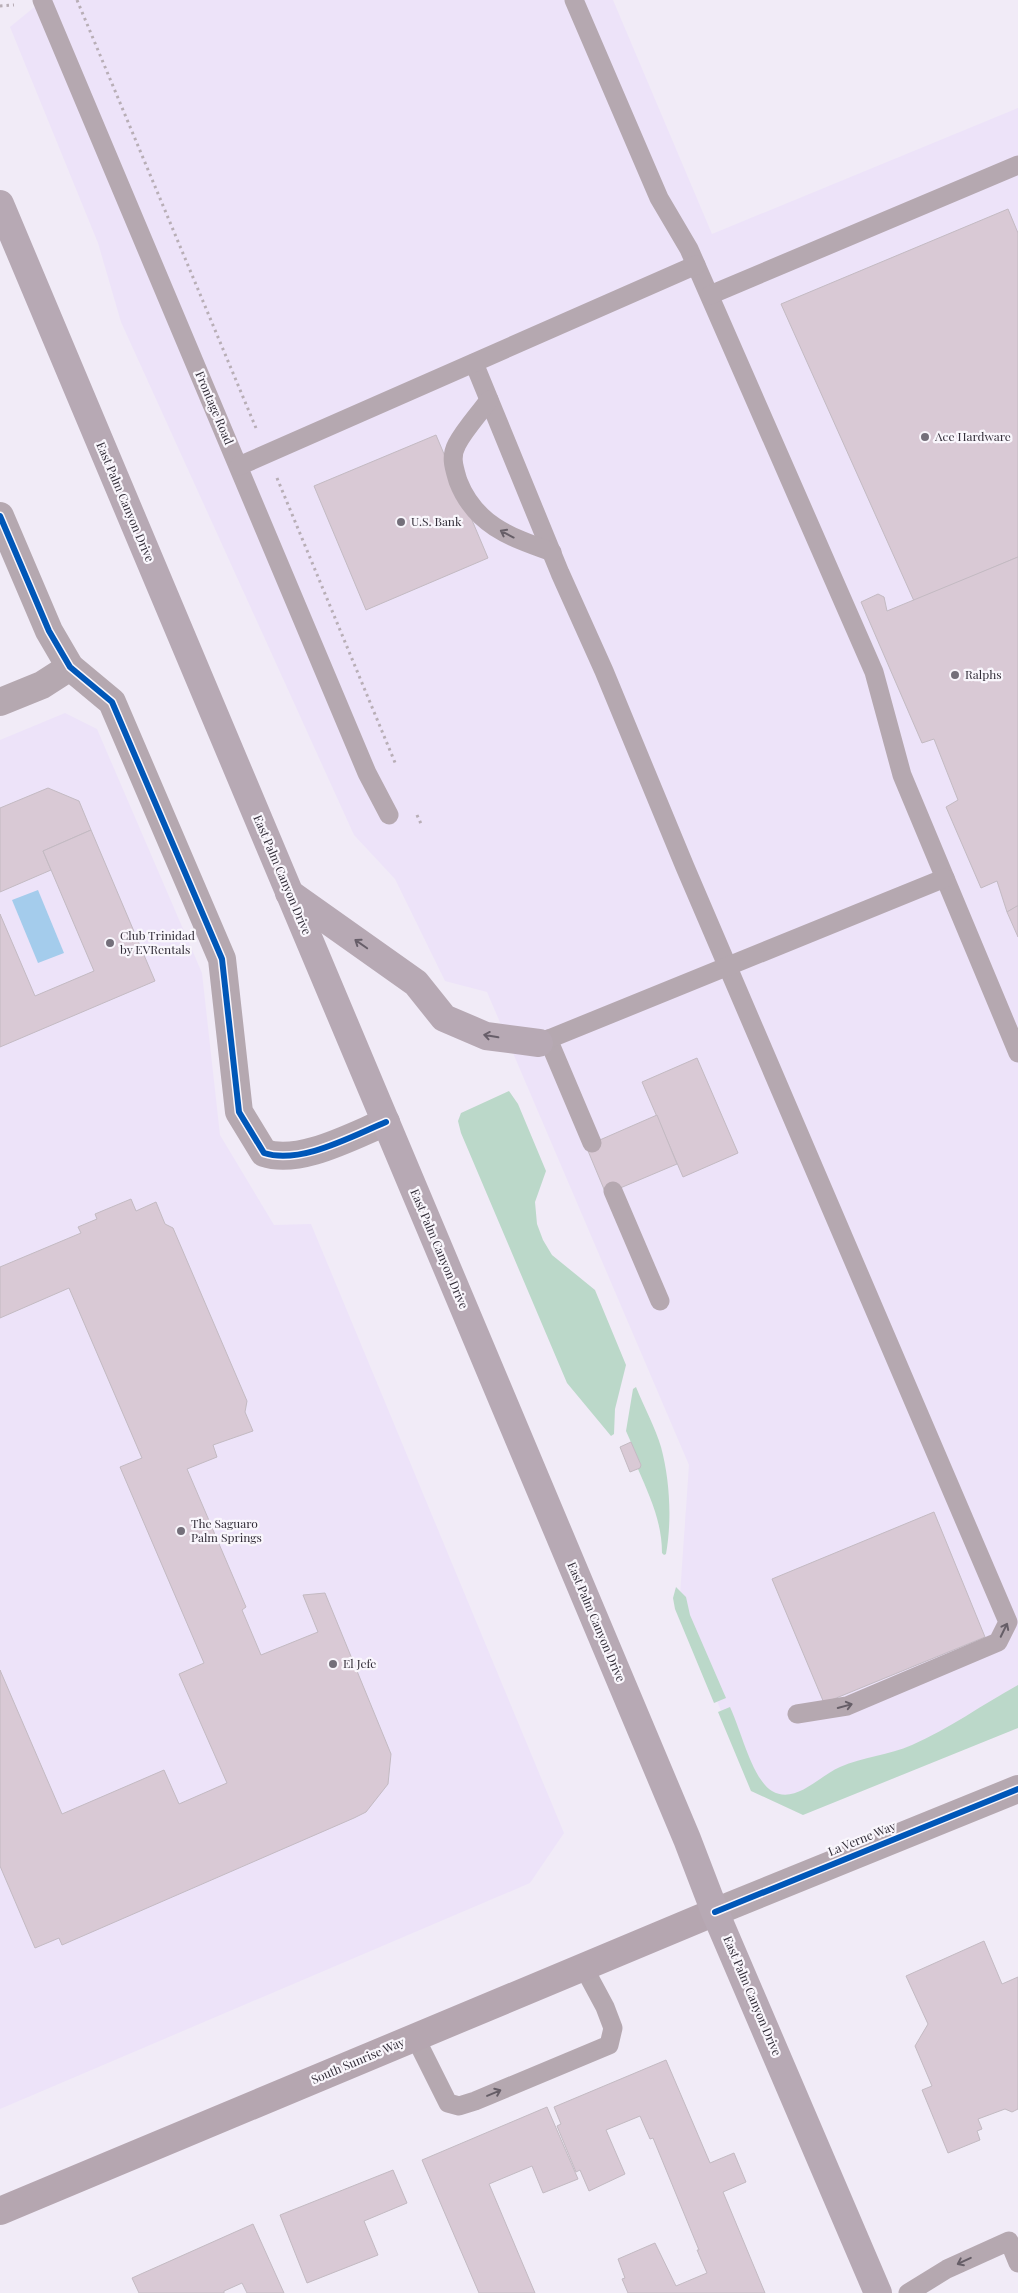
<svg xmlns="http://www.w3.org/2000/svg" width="1018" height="2293" font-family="'Playfair Display',serif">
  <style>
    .built { fill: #ede3f9 }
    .green { fill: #bbd8c9 }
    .water { fill: #a4ccec }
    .building { fill: #d9c9d5; stroke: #c3bac2 }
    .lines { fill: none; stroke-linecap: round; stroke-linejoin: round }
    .path { stroke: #b8aeb6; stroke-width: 3; stroke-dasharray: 2.5 4; stroke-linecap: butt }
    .service { stroke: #b5a8b0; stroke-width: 19 }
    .minor { stroke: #b5a8b0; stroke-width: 28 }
    .tertiary { stroke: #b5a8b0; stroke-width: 28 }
    .secondary { stroke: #b5a6b0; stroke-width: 28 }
    .primary { stroke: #b7a9b4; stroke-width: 28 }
    .cycleway-casing { stroke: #f9f6fc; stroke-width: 9 }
    .cycleway { stroke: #0057b8; stroke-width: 6 }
    .oneway { stroke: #665e67 }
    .oneway2 { stroke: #675e69 }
    .poi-dot { fill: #746f7a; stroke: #f9f6fc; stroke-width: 2 }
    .labels { text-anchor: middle; stroke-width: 4.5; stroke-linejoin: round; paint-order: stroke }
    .street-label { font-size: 12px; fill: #312c37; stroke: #f9f6fc }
    .poi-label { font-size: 12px; fill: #312c37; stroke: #f9f6fc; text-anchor: start }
  </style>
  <rect width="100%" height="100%" fill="#f1ebf7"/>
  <g class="built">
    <path d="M 43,0 L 613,0 L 712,234 L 1018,108 L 1018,1722 L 808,1808 L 753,1788 L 679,1609 L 689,1465 L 487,992 L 445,981 L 395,879 L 354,835 L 121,322 L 98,243 L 10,27 Z"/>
    <path d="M 65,713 L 97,729 L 202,973 L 220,1135 L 274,1225 L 311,1224 L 564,1833 L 530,1883 L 0,2109 L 0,740 Z"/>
  </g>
  <g class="green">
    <path d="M 509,1091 L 518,1104 L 546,1171 L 535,1202 L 537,1224 L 543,1240 L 552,1255 L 595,1290 L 626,1365 L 615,1409 L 614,1434 L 611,1436 L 567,1383 L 461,1133 L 458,1121 L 461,1113 Z"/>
    <path d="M 636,1387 C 644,1407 655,1427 661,1447 C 670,1480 672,1521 666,1554 L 664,1555 L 662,1553 C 662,1522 650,1497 638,1469 L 641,1465 L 626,1431 L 633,1389 Z"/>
    <path d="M 676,1587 L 686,1597 L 690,1615 L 726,1698 L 714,1703 L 675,1609 L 673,1598 Z"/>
    <path d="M 1018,1685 L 1018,1728 L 803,1815 L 751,1791 L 718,1712 L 730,1707 C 741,1730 752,1779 772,1791 C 795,1805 819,1776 840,1767 C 863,1757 889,1755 912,1745 C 949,1729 983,1704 1018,1685 Z"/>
  </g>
  <path class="water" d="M 38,890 L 64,953 L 38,963 L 12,900 Z"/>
  <g class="building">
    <path d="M 1008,209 L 1018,233 L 1018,557 L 914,601 L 781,304 Z"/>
    <path d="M 436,435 L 488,558 L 366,610 L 314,486 Z"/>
    <path d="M 1018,557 L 1018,906 L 1007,912 L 997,881 L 981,888 L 946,807 L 958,800 L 934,739 L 922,743 L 861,602 L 878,594 L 884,597 L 887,611 Z"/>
    <path d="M 48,788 L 79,801 L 91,830 L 43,851 L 51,870 L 0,892 L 0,808 Z"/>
    <path d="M 91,830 L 155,981 L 0,1047 L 0,914 L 35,996 L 94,971 L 43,851 Z"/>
    <path d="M 1017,906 L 1018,906 L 1018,937 L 1007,912 Z"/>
    <path d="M 697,1058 L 738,1153 L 683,1177 L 642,1082 Z"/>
    <path d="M 657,1115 L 677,1164 L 606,1194 L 586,1146 Z"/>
    <path d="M 131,1199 L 136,1211 L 156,1202 L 165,1224 L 173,1228 L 247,1401 L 245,1412 L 253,1431 L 213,1445 L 217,1457 L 187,1469 L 246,1607 L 242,1610 L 261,1655 L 318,1632 L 303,1595 L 325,1593 L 391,1754 L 388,1784 L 366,1812 L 354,1818 L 62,1945 L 59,1938 L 35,1948 L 0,1866 L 0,1670 L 62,1814 L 164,1770 L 179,1804 L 227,1783 L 179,1674 L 204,1663 L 120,1467 L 142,1458 L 69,1288 L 0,1318 L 0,1267 L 81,1233 L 78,1227 L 97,1219 L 95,1214 Z"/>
    <path d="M 631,1442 L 641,1465 L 640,1468 L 630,1472 L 620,1447 Z"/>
    <path d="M 934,1512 L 985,1637 L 824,1703 L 772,1579 Z"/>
    <path d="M 984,1941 L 1002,1984 L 1018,1977 L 1018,2109 L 1012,2112 L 1005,2109 L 978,2119 L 982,2129 L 977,2131 L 980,2140 L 948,2153 L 922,2090 L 932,2086 L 915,2046 L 928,2024 L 906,1976 Z"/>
    <path d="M 666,2060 L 710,2163 L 734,2153 L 746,2182 L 723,2192 L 765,2293 L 628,2293 L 622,2279 L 625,2278 L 618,2259 L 655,2243 L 676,2286 L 707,2273 L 697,2250 L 699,2250 L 653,2138 L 650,2139 L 640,2116 L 606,2130 L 625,2174 L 589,2191 L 580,2170 L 576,2172 L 557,2126 L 561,2124 L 554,2107 Z"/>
    <path d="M 547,2107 L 578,2179 L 543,2193 L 532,2166 L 489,2184 L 535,2293 L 479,2293 L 422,2160 Z"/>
    <path d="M 393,2170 L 407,2203 L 364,2221 L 378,2255 L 307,2283 L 280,2215 Z"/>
    <path d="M 253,2224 L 284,2293 L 247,2293 L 242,2283 L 224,2291 L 224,2293 L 139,2293 L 132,2278 Z"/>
  </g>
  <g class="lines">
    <g class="path">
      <path d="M 77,0 L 256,428"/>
      <path d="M 0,6 L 14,5"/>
      <path d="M 277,478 L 396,765"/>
      <path d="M 417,815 L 422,826"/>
    </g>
    <g class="service">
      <path d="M 42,0 L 367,773 L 389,815"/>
      <path d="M 574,0 L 659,198 L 689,249 L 874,672 L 902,775 L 1018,1053"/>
      <path d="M 710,295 L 1018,165"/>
      <path d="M 474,363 L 560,573 L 604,671 L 685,867 L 1008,1622 L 998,1642 L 847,1706 L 797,1714"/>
      <path d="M 489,400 C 479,414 465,429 457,444 C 450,457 454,467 458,481 C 475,525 510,537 552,552"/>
      <path d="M 239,466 L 696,265"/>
      <path d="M 548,1039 L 592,1143"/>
      <path d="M 539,1043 L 945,878"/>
      <path d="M 613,1191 L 660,1301"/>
      <path d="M 415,2037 L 448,2103 L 459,2106 L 475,2101 L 609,2045 L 613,2028 L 605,2007 L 583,1966"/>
      <path d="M 908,2293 L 947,2269 L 1009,2241 L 1018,2263"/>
    </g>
    <g class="minor">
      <path d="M 0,516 L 49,631 L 70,667 L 112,702 L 222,959 L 239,1112 L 264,1153 C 300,1165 352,1136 386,1122"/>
      <path d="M 0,702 L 42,685 L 70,667"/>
    </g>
    <path class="tertiary" d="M 715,1912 L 1018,1789"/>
    <path class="secondary" d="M 0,2211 L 715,1912"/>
    <g class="primary">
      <path d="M 0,204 L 687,1839 L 715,1912 L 878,2293"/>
      <path d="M 289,893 L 416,983 L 444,1018 L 486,1036 L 539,1043"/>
    </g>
    <defs>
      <g id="cycleway">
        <path d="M 0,516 L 49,631 L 70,667 L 112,702 L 222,959 L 239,1112 L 264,1153 C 300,1165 352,1136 386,1122"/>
        <path d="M 715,1912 L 1018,1789"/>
      </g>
    </defs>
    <use href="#cycleway" class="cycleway-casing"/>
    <use href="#cycleway" class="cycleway"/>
  </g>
  <defs><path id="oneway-shaft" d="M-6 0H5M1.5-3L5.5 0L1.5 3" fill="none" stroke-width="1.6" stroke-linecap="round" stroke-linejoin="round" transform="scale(1.25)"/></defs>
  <g class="oneway">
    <use href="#oneway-shaft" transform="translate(507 534) rotate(-152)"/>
    <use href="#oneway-shaft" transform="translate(1004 1630) rotate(-64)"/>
    <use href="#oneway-shaft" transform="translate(845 1706) rotate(-15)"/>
    <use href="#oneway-shaft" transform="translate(494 2093) rotate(-23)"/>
    <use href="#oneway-shaft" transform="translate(964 2261) rotate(155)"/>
  </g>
  <g class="oneway2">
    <use href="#oneway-shaft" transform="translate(361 944) rotate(-145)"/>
    <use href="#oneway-shaft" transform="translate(491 1036) rotate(-170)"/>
  </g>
  <g class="poi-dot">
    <circle cx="925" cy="437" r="5"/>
    <circle cx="401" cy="522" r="5"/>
    <circle cx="955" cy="675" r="5"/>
    <circle cx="110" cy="943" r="5"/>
    <circle cx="181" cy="1531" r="5"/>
    <circle cx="333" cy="1664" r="5"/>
  </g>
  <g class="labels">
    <g class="street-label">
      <text transform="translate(214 408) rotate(67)" y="4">Frontage Road</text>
      <text transform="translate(125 502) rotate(67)" y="4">East Palm Canyon Drive</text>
      <text transform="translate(282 875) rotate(67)" y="4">East Palm Canyon Drive</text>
      <text transform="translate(439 1249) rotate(67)" y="4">East Palm Canyon Drive</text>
      <text transform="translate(596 1622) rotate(67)" y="4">East Palm Canyon Drive</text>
      <text transform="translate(862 1839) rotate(-22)" y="4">La Verne Way</text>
      <text transform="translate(752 1996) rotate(67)" y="4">East Palm Canyon Drive</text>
      <text transform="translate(358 2061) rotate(-23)" y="4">South Sunrise Way</text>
    </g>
    <g class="poi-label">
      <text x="935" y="441">Ace Hardware</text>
      <text x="411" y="526">U.S. Bank</text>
      <text x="965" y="679">Ralphs</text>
      <text x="120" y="940">Club Trinidad<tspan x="120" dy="14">by EVRentals</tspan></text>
      <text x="191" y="1528">The Saguaro<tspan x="191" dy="14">Palm Springs</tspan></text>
      <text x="343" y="1668">El Jefe</text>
    </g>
  </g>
</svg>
